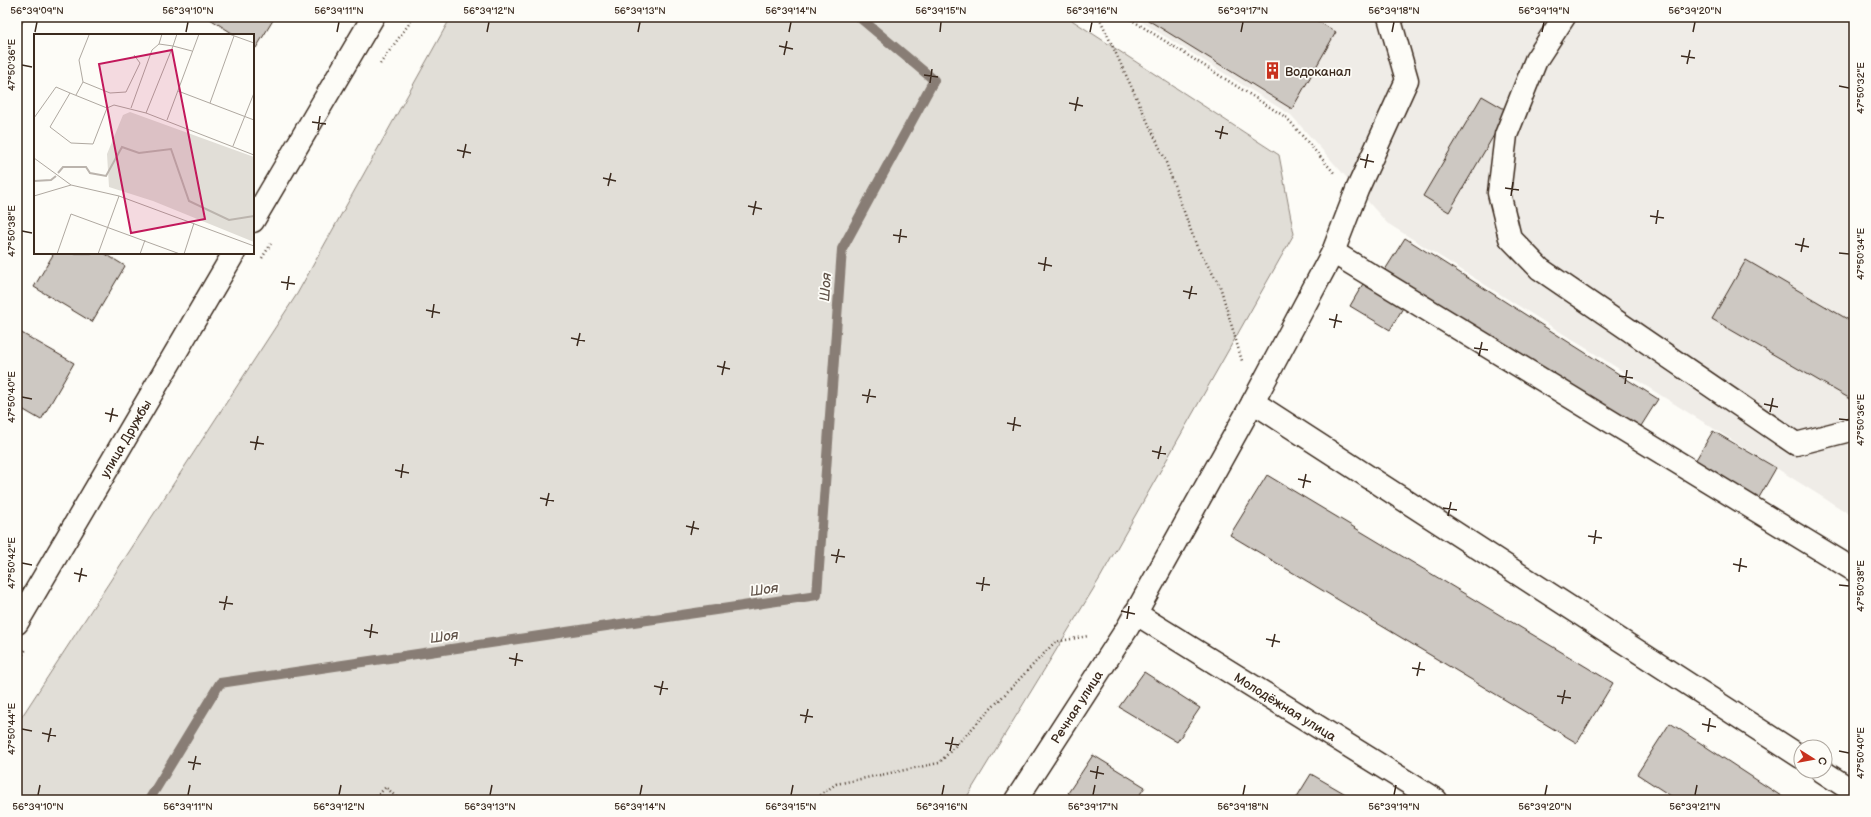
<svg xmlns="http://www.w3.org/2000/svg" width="1871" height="817" font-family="'Balsamiq Sans',sans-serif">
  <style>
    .built { fill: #efece7 }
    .green { fill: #e1ded7; stroke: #8e847a }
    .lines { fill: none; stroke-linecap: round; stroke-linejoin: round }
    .stream { stroke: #887d74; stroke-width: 10 }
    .building { fill: #cdc8c2; stroke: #3b2a1e }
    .minor-casing { stroke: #3b2a1e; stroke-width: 25 }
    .major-casing { stroke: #3b2a1e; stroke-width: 25 }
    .path { stroke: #3b2a1e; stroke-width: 2.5; stroke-dasharray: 1 3; stroke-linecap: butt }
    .minor { stroke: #fdfcf7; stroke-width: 22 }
    .major { stroke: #fdfcf7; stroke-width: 22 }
    .ticks { fill: none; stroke: #3b2a1e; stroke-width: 1.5 }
    .labels { text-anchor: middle; stroke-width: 3.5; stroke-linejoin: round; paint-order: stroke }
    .poi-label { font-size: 13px; fill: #3b2a1e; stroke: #fdfcf7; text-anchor: start }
    .street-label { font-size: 13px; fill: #3b2a1e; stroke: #fdfcf7 }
    .water-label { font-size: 14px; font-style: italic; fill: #615349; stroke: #fdfcf7 }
    .inset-river { fill: none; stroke: #bbb4ad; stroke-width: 2 }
    .inset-road { fill: none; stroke: #afa8a0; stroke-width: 1 }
    .view { fill: #c2185b; fill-opacity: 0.15; stroke: #c2185b; stroke-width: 2 }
    .inset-edge { fill: none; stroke: #3b2a1e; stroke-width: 2 }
    .neatline { fill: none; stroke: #3b2a1e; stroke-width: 1.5 }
    .ticks-label { font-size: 10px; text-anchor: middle; fill: #3b2a1e }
  </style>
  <rect width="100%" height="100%" fill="#fdfcf7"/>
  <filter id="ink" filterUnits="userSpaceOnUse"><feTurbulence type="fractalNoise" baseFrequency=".025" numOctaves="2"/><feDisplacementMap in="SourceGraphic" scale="8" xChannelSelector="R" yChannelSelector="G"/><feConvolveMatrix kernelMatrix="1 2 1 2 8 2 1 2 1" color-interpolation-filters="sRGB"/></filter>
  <g filter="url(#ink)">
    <path class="built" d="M 1134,17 L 1854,17 L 1854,517 L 1387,223 L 1291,115 Z"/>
    <path class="green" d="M 451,17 L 1067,17 L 1279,155 L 1294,234 L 1100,578 L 965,800 L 17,800 L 17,724 L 297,294 Z"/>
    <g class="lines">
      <path class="stream" d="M 149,800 L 220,683 L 817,595 L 842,249 L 934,80 L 859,17"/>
    </g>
    <g class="building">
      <path d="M 17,17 L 25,17 L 17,32 Z"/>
      <path d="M 207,17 L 275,17 L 256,48 L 253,46 L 253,35 L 235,35 Z"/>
      <path d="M 1143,17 L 1311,17 L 1336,32 L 1292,109 Z"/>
      <path d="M 1482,96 L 1508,111 L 1449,212 L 1423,196 Z"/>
      <path d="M 1405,238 L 1658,399 L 1636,434 L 1383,273 Z"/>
      <path d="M 54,253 L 104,253 L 125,266 L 92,322 L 34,287 Z"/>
      <path d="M 1746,260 L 1854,323 L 1854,401 L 1712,319 Z"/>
      <path d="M 1364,282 L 1404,306 L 1390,330 L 1350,306 Z"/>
      <path d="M 18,331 L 74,363 L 41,420 L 17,406 L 17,333 Z"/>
      <path d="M 1713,431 L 1776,468 L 1757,501 L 1694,463 Z"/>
      <path d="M 1267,475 L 1613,683 L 1577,743 L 1230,535 Z"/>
      <path d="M 1144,672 L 1200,708 L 1177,742 L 1119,707 Z"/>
      <path d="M 1670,723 L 1787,800 L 1677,800 L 1637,774 Z"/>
      <path d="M 1093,755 L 1145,787 L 1136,800 L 1080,800 L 1068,793 Z"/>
      <path d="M 1311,774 L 1356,800 L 1295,800 Z"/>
    </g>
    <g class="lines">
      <defs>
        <g id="minor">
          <path d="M 1564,17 L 1536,60 L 1506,135 L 1499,193 L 1510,238 L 1540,269 L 1796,444 L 1854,429"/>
          <path d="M 1333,252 L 1854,570"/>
          <path d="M 1253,402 L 1333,252 L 1357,190 L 1407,80 L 1389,17"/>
          <path id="s1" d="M 1135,613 L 1436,800"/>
          <path d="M 1822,771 L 1854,792"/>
          <path id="s2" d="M 1016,800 L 1128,627 L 1253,402 L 1801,757"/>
        </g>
        <g id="major">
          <path d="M 253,221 L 373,17"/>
          <path id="s3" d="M 17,623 L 234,253"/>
        </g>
      </defs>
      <use href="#minor" class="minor-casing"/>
      <use href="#major" class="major-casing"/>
      <g class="path">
        <path d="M 1099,17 L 1164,157 L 1197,247 L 1220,286 L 1242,361"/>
        <path d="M 1127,17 L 1287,118 L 1335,174"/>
        <path d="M 380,64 L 414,17"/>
        <path d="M 262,258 L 271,244"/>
        <path d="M 17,665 L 26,649"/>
        <path d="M 373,800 L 386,787 L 399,800"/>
        <path d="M 813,800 L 836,784 L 939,763 L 1055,642 L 1088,636"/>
      </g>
      <use href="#minor" class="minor"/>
      <use href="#major" class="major"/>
    </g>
  </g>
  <path class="ticks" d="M 35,32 L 37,22M 186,32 L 188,22M 337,32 L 339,22M 487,32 L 489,22M 638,32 L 640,22M 789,32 L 791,22M 940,32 L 941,22M 1090,32 L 1092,22M 1241,32 L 1243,22M 1392,32 L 1394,22M 1542,32 L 1544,22M 1693,32 L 1695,22M 779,46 L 793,49M 784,55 L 787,41M 1681,56 L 1695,58M 1687,64 L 1690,50M 22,65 L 32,67M 924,75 L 938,77M 930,83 L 932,69M 1839,86 L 1849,88M 1069,103 L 1083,106M 1075,111 L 1078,97M 312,122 L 326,124M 318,130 L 320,116M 1215,131 L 1228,134M 1220,139 L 1223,126M 457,150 L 471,153M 463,158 L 466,144M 1360,159 L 1374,162M 1365,168 L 1368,154M 603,178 L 616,181M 608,186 L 611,173M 1505,188 L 1519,190M 1511,196 L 1513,182M 748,206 L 762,209M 753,215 L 756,201M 1650,216 L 1664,218M 1656,224 L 1658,210M 22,231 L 32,233M 893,235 L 907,237M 899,243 L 901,229M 1795,244 L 1809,247M 1801,252 L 1804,238M 1839,253 L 1849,254M 1038,263 L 1052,266M 1044,271 L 1046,257M 281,282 L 295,284M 287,290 L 289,276M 1183,291 L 1197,294M 1189,299 L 1192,286M 426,310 L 440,313M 432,318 L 434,304M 1329,319 L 1342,322M 1334,328 L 1337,314M 571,338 L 585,341M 577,346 L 580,333M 1474,348 L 1488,350M 1479,356 L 1482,342M 717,366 L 730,369M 722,375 L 725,361M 1619,376 L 1633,378M 1625,384 L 1627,370M 862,395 L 876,397M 22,397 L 32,399M 867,403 L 870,389M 1764,404 L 1778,407M 1770,412 L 1773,398M 105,413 L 118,416M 1839,419 L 1849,420M 110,422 L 113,408M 1007,423 L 1021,426M 1013,431 L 1015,417M 250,442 L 264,444M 255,450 L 258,436M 1152,451 L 1166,454M 1158,459 L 1161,446M 395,470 L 409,473M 401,478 L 403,464M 1298,479 L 1311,482M 1303,488 L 1306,474M 540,498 L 554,501M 546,506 L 549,493M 1443,508 L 1457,510M 1448,516 L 1451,502M 686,526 L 699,529M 691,535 L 694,521M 1588,536 L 1602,538M 1594,544 L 1596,530M 831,555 L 845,557M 22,563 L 32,565M 836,563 L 839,549M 1733,564 L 1747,567M 1739,572 L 1741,558M 74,573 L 87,576M 79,582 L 82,568M 976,583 L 990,585M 1839,585 L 1849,586M 982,591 L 984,577M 219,602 L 233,604M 224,610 L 227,596M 1121,611 L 1135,614M 1127,619 L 1129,606M 364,630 L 378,633M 370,638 L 372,624M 1266,639 L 1280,642M 1272,647 L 1275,634M 509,658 L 523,661M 515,666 L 517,653M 1412,668 L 1425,670M 1417,676 L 1420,662M 654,686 L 668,689M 660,695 L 663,681M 1557,696 L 1571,698M 1562,704 L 1565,690M 800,715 L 813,717M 805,723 L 808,709M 1702,724 L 1716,727M 22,729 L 32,731M 1708,732 L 1710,718M 42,733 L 56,736M 48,742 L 51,728M 945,743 L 959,745M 950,751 L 953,737M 1839,751 L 1849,753M 188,762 L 201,764M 193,770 L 196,756M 1090,771 L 1104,774M 1096,779 L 1098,766M 38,795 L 40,785M 188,795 L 190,785M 339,795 L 341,785M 490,795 L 492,785M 640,795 L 642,785M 791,795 L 793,785M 942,795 L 944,785M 1093,795 L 1095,785M 1243,795 L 1245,785M 1394,795 L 1396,785M 1545,795 L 1547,785M 1695,795 L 1697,785"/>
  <defs>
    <symbol id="building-bare" viewBox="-9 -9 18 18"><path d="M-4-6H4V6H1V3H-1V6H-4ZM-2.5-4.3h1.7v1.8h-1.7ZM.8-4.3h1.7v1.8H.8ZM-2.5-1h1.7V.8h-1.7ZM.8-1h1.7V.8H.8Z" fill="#c8321e" stroke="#fdfcf7" stroke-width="2.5" paint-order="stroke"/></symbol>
  </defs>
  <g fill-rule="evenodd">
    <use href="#building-bare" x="1260" y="58" width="25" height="25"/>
  </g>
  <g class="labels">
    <g class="poi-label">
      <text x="1285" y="76">Водоканал</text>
    </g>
    <g class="street-label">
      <text dy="5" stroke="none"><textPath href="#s3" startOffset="214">улица Дружбы</textPath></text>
      <text dy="5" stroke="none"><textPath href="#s2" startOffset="111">Речная улица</textPath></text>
      <text dy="5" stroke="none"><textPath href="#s1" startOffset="177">Молодёжная улица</textPath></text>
    </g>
    <g class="water-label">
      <text transform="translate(825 287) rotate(-86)" y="5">Шоя</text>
      <text transform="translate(764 589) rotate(-8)" y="5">Шоя</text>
      <text transform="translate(444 636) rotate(-8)" y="5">Шоя</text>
    </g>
  </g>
  <g transform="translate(34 34)">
    <rect width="220" height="220" fill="#fdfcf7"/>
    <path d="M 96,78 L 220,123 L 220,208 L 119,167 L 75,153 L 73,120 L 89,81 Z" fill="#e1ded7"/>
    <path class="inset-river" d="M 24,139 L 29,133 L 52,133 L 56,139 L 72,142 L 88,113 L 105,119 L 137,115 L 155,167 L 195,186 L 220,182M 0,147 L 17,146 L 22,142"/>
    <path class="inset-road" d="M 195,0 L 220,9M 125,10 L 139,12 L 143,0M 158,17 L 139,12 L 112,79 L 220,121M 49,48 L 45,26 L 55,1M 144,57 L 220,86M 42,61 L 49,48 L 76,59 L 92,58 L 106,29 L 100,21M 176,69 L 200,2M 73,74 L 36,59 L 16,93 L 37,109 L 59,110 L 73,74 L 80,71 L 112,79M 97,74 L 118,16 L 125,10 L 128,0M 0,84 L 22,53 L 36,59M 133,86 L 165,0M 199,112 L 220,59M 0,124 L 37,151 L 85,162 L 220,212M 0,162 L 37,151M 23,220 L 37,180 L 146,220M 64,220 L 85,162M 106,220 L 111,206M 150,220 L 160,189"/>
    <path class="view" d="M 138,16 L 171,185 L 97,199 L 65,30 Z"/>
    <rect width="220" height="220" class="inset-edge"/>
  </g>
  <rect width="1871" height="817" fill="none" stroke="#fdfcf7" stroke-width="44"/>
  <g transform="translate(1813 759) rotate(101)"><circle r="19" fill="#fdfcf7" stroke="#afa8a0"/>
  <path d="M0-3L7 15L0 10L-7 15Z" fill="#c8321e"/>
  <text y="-6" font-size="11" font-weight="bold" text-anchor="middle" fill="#3b2a1e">С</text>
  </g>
  <rect x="22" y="22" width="1827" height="773" class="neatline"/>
  <g class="ticks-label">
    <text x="37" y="14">56°39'09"N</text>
    <text x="188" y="14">56°39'10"N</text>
    <text x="339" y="14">56°39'11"N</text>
    <text x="489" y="14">56°39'12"N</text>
    <text x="640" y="14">56°39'13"N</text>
    <text x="791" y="14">56°39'14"N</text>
    <text x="941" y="14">56°39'15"N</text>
    <text x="1092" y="14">56°39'16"N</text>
    <text x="1243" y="14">56°39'17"N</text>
    <text x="1394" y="14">56°39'18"N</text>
    <text x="1544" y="14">56°39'19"N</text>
    <text x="1695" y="14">56°39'20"N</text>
    <text transform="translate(11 65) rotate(-90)" y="4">47°50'36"E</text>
    <text transform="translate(1860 88) rotate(-90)" y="4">47°50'32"E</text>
    <text transform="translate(11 231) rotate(-90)" y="4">47°50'38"E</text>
    <text transform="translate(1860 254) rotate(-90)" y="4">47°50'34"E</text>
    <text transform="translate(11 397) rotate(-90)" y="4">47°50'40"E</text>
    <text transform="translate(1860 420) rotate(-90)" y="4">47°50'36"E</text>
    <text transform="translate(11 563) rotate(-90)" y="4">47°50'42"E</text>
    <text transform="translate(1860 586) rotate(-90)" y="4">47°50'38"E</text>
    <text transform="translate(11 729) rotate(-90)" y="4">47°50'44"E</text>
    <text transform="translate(1860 753) rotate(-90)" y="4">47°50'40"E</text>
    <text x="38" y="810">56°39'10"N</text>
    <text x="188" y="810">56°39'11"N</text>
    <text x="339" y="810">56°39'12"N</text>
    <text x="490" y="810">56°39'13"N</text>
    <text x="640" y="810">56°39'14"N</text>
    <text x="791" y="810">56°39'15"N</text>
    <text x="942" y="810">56°39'16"N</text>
    <text x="1093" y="810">56°39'17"N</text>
    <text x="1243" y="810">56°39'18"N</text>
    <text x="1394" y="810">56°39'19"N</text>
    <text x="1545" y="810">56°39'20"N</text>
    <text x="1695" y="810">56°39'21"N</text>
  </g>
</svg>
